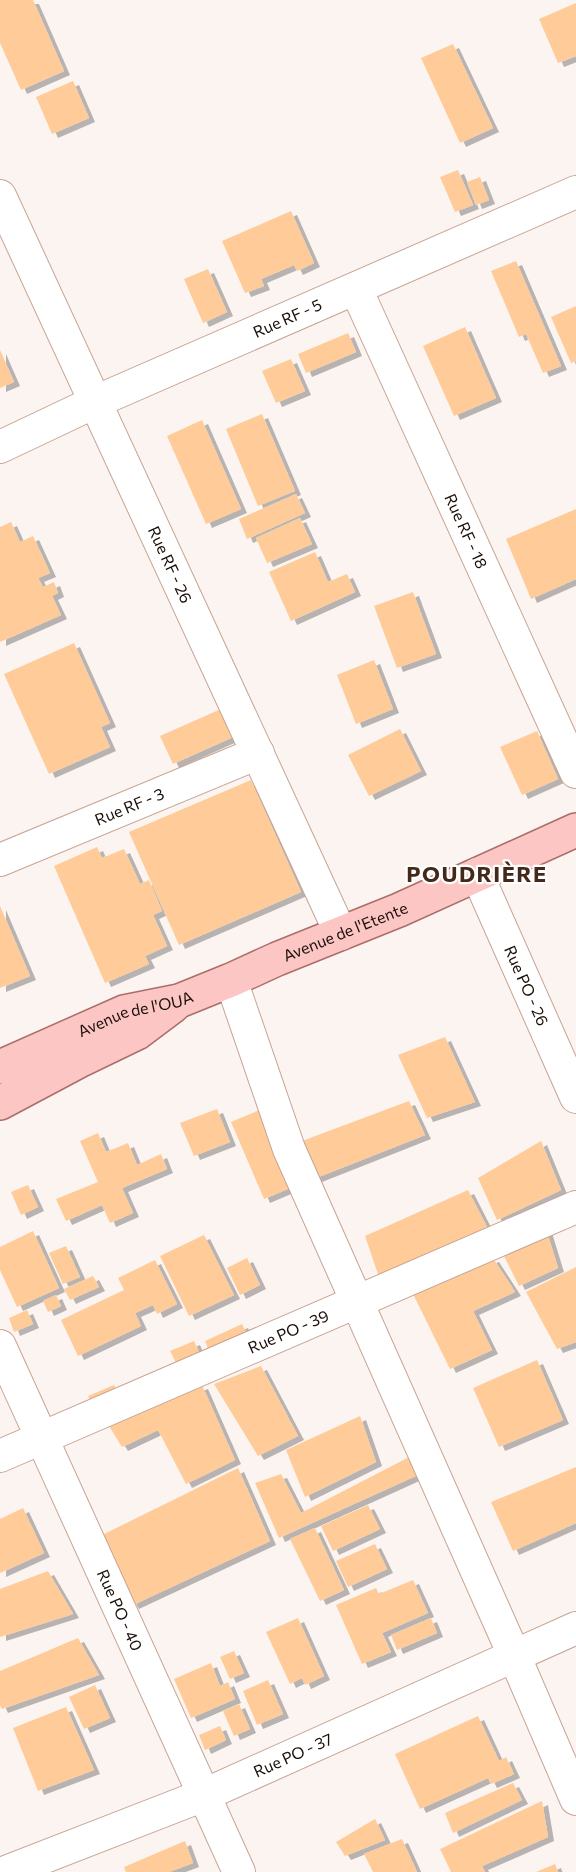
<svg xmlns="http://www.w3.org/2000/svg" width="576" height="1872" font-family="Commissioner,sans-serif">
  <style>
    .building { fill: #fc9; filter: url(#shadow) }
    .lines { fill: none; stroke-linecap: round; stroke-linejoin: round }
    .street-casing { stroke: #c7a493; stroke-width: 34 }
    .primary-casing { stroke: #ab6d69; stroke-width: 36 }
    .street { stroke: #fff; stroke-width: 32 }
    .primary { stroke: #fbc6c4; stroke-width: 33 }
    .labels { text-anchor: middle; stroke-width: 4.5; stroke-linejoin: round; paint-order: stroke }
    .street-label { font-size: 16px; fill: #1b0f09; stroke: #fff }
    .district-label { font-size: 22px; font-weight: bold; letter-spacing: 1.5px; fill: #44291b; stroke: #fff }
  </style>
  <defs>
    <filter id="shadow"><feDropShadow dx="6" dy="4" stdDeviation="0" flood-color="#0004"/></filter>
  </defs>
  <rect width="100%" height="100%" fill="#fbf4f0"/>
  <g class="building">
    <path d="M 0,0 L 33,0 L 64,71 L 21,90 L 0,43 Z"/>
    <path d="M 576,3 L 576,56 L 558,63 L 539,19 Z"/>
    <path d="M 453,44 L 493,128 L 460,143 L 421,58 Z"/>
    <path d="M 73,81 L 89,118 L 52,134 L 36,97 Z"/>
    <path d="M 458,170 L 473,205 L 455,212 L 440,177 Z"/>
    <path d="M 480,177 L 489,200 L 476,205 L 467,182 Z"/>
    <path d="M 291,211 L 314,263 L 297,271 L 294,265 L 261,279 L 264,286 L 245,293 L 222,241 Z"/>
    <path d="M 516,261 L 561,366 L 543,373 L 526,334 L 519,337 L 491,271 Z"/>
    <path d="M 208,269 L 227,312 L 203,323 L 184,279 Z"/>
    <path d="M 576,306 L 576,361 L 571,363 L 551,317 Z"/>
    <path d="M 465,327 L 496,398 L 454,416 L 423,346 Z"/>
    <path d="M 348,333 L 356,352 L 306,373 L 298,354 Z"/>
    <path d="M 0,350 L 14,382 L 0,388 Z"/>
    <path d="M 291,359 L 305,391 L 276,403 L 262,371 Z"/>
    <path d="M 262,414 L 295,491 L 258,506 L 226,429 Z"/>
    <path d="M 202,420 L 241,509 L 206,524 L 167,436 Z"/>
    <path d="M 296,494 L 305,513 L 247,539 L 239,519 Z"/>
    <path d="M 576,509 L 576,579 L 531,599 L 506,539 Z"/>
    <path d="M 300,518 L 312,544 L 267,563 L 256,538 Z"/>
    <path d="M 11,522 L 20,542 L 33,536 L 50,573 L 38,578 L 43,587 L 54,582 L 58,593 L 52,596 L 61,615 L 0,642 L 0,527 Z"/>
    <path d="M 315,552 L 328,582 L 347,574 L 355,592 L 291,621 L 269,572 Z"/>
    <path d="M 413,592 L 436,654 L 397,668 L 374,606 Z"/>
    <path d="M 74,643 L 110,723 L 101,727 L 110,747 L 49,774 L 4,674 Z"/>
    <path d="M 374,660 L 393,709 L 356,724 L 337,675 Z"/>
    <path d="M 230,705 L 242,733 L 173,764 L 160,736 Z"/>
    <path d="M 400,729 L 421,771 L 369,796 L 348,755 Z"/>
    <path d="M 537,731 L 558,779 L 522,795 L 500,747 Z"/>
    <path d="M 251,780 L 301,892 L 179,945 L 129,832 Z"/>
    <path d="M 97,847 L 102,858 L 124,849 L 140,884 L 149,880 L 162,911 L 153,915 L 167,946 L 145,956 L 149,964 L 105,983 L 54,866 Z"/>
    <path d="M 0,906 L 30,976 L 0,988 Z"/>
    <path d="M 445,1037 L 475,1102 L 427,1118 L 398,1055 Z"/>
    <path d="M 409,1101 L 425,1135 L 311,1180 L 294,1144 Z"/>
    <path d="M 264,1108 L 297,1185 L 264,1199 L 231,1122 Z"/>
    <path d="M 217,1109 L 230,1142 L 194,1156 L 180,1123 Z"/>
    <path d="M 98,1133 L 106,1152 L 128,1143 L 137,1165 L 161,1154 L 167,1169 L 122,1188 L 133,1213 L 110,1223 L 102,1205 L 66,1221 L 56,1199 L 98,1182 L 80,1141 Z"/>
    <path d="M 541,1141 L 561,1190 L 497,1220 L 478,1178 Z"/>
    <path d="M 28,1185 L 38,1207 L 21,1215 L 11,1192 Z"/>
    <path d="M 468,1190 L 492,1237 L 381,1283 L 365,1236 Z"/>
    <path d="M 546,1229 L 558,1268 L 519,1286 L 499,1246 Z"/>
    <path d="M 33,1231 L 59,1288 L 17,1307 L 0,1270 L 0,1247 Z"/>
    <path d="M 204,1235 L 234,1295 L 189,1316 L 160,1256 Z"/>
    <path d="M 66,1246 L 80,1277 L 63,1284 L 49,1253 Z"/>
    <path d="M 247,1258 L 260,1285 L 240,1295 L 227,1268 Z"/>
    <path d="M 493,1258 L 515,1292 L 473,1311 L 492,1350 L 450,1369 L 411,1290 Z"/>
    <path d="M 155,1260 L 177,1304 L 157,1314 L 153,1305 L 135,1313 L 141,1326 L 78,1356 L 61,1320 L 124,1290 L 118,1278 Z"/>
    <path d="M 576,1267 L 576,1342 L 557,1349 L 526,1292 Z"/>
    <path d="M 93,1276 L 99,1287 L 70,1300 L 64,1289 Z"/>
    <path d="M 56,1295 L 61,1306 L 48,1312 L 43,1301 Z"/>
    <path d="M 27,1310 L 33,1324 L 14,1332 L 9,1318 Z"/>
    <path d="M 242,1324 L 249,1339 L 211,1356 L 205,1341 Z"/>
    <path d="M 194,1341 L 203,1361 L 180,1371 L 170,1351 Z"/>
    <path d="M 537,1360 L 563,1420 L 499,1447 L 473,1388 Z"/>
    <path d="M 261,1366 L 298,1436 L 258,1456 L 214,1384 Z"/>
    <path d="M 114,1385 L 121,1399 L 95,1410 L 88,1396 Z"/>
    <path d="M 202,1385 L 235,1460 L 186,1484 L 158,1430 L 122,1447 L 107,1423 Z"/>
    <path d="M 360,1416 L 376,1462 L 305,1497 L 286,1450 Z"/>
    <path d="M 413,1455 L 420,1474 L 279,1538 L 255,1483 L 281,1474 L 301,1513 Z"/>
    <path d="M 576,1467 L 576,1523 L 513,1551 L 491,1502 Z"/>
    <path d="M 238,1468 L 270,1541 L 133,1605 L 96,1538 Z"/>
    <path d="M 368,1505 L 380,1529 L 333,1551 L 321,1526 Z"/>
    <path d="M 23,1508 L 44,1553 L 0,1573 L 0,1519 Z"/>
    <path d="M 315,1528 L 344,1590 L 320,1601 L 290,1539 Z"/>
    <path d="M 375,1544 L 387,1569 L 348,1587 L 336,1561 Z"/>
    <path d="M 48,1571 L 73,1614 L 0,1637 L 0,1589 Z"/>
    <path d="M 413,1580 L 428,1613 L 382,1633 L 391,1652 L 362,1664 L 336,1605 L 376,1588 L 379,1594 Z"/>
    <path d="M 298,1618 L 324,1676 L 305,1685 L 302,1678 L 290,1684 L 266,1632 Z"/>
    <path d="M 431,1618 L 437,1633 L 397,1650 L 391,1635 Z"/>
    <path d="M 78,1638 L 99,1675 L 2,1709 L 0,1705 L 0,1671 Z"/>
    <path d="M 234,1651 L 244,1673 L 230,1679 L 220,1657 Z"/>
    <path d="M 211,1663 L 220,1686 L 228,1682 L 235,1699 L 191,1718 L 174,1679 Z"/>
    <path d="M 268,1680 L 283,1714 L 257,1725 L 243,1691 Z"/>
    <path d="M 95,1685 L 110,1718 L 84,1729 L 69,1697 Z"/>
    <path d="M 239,1704 L 250,1729 L 234,1736 L 223,1711 Z"/>
    <path d="M 66,1707 L 94,1770 L 38,1791 L 13,1728 Z"/>
    <path d="M 478,1716 L 499,1761 L 506,1757 L 514,1774 L 491,1784 L 488,1778 L 420,1809 L 395,1754 Z"/>
    <path d="M 220,1726 L 226,1740 L 205,1750 L 199,1735 Z"/>
    <path d="M 513,1783 L 522,1800 L 453,1833 L 445,1813 Z"/>
    <path d="M 542,1801 L 548,1837 L 482,1866 L 485,1872 L 451,1872 L 440,1849 Z"/>
    <path d="M 375,1819 L 385,1840 L 345,1856 L 336,1842 Z"/>
    <path d="M 402,1839 L 417,1872 L 373,1872 L 364,1854 Z"/>
    <path d="M 185,1841 L 193,1863 L 169,1872 L 126,1872 L 124,1867 Z"/>
    <path d="M 555,1864 L 558,1872 L 536,1872 Z"/>
  </g>
  <g class="lines">
    <defs>
      <g id="street">
        <path id="s1" d="M 0,196 L 341,934"/>
        <path id="s2" d="M 356,289 L 576,772"/>
        <path id="s3" d="M 0,447 L 95,402 L 576,192"/>
        <path id="s4" d="M 0,860 L 258,753"/>
        <path id="s5" d="M 477,874 L 576,1097"/>
        <path d="M 231,980 L 289,1149 L 514,1655 L 576,1799"/>
        <path id="s6" d="M 0,1346 L 239,1872"/>
        <path id="s7" d="M 0,1456 L 576,1207"/>
        <path id="s8" d="M 6,1872 L 204,1795 L 576,1628"/>
      </g>
      <g id="primary">
        <path id="s9" d="M 0,1067 L 124,1012 L 179,1001 L 231,980 L 277,959 L 399,910 L 576,830"/>
        <path d="M 0,1103 L 79,1061 L 137,1033 L 173,1006"/>
      </g>
    </defs>
    <use href="#street" class="street-casing"/>
    <use href="#primary" class="primary-casing"/>
    <use href="#street" class="street"/>
    <use href="#primary" class="primary"/>
  </g>
  <g class="labels">
    <g class="street-label">
      <text dy="6" stroke="none"><textPath href="#s3" startOffset="315">Rue RF - 5</textPath></text>
      <text dy="6" stroke="none"><textPath href="#s2" startOffset="266">Rue RF - 18</textPath></text>
      <text dy="6" stroke="none"><textPath href="#s1" startOffset="406">Rue RF - 26</textPath></text>
      <text dy="6" stroke="none"><textPath href="#s4" startOffset="140">Rue RF - 3</textPath></text>
      <text dy="6" stroke="none"><textPath href="#s9" startOffset="372">Avenue de l'Etente</textPath></text>
      <text dy="6" stroke="none"><textPath href="#s5" startOffset="122">Rue PO - 26</textPath></text>
      <text dy="6" stroke="none"><textPath href="#s9" startOffset="146">Avenue de l'OUA</textPath></text>
      <text dy="6" stroke="none"><textPath href="#s7" startOffset="314">Rue PO - 39</textPath></text>
      <text dy="6" stroke="none"><textPath href="#s6" startOffset="290">Rue PO - 40</textPath></text>
      <text dy="6" stroke="none"><textPath href="#s8" startOffset="310">Rue PO - 37</textPath></text>
    </g>
    <g class="district-label">
      <text x="477" y="882">POUDRIÈRE</text>
    </g>
  </g>
</svg>
